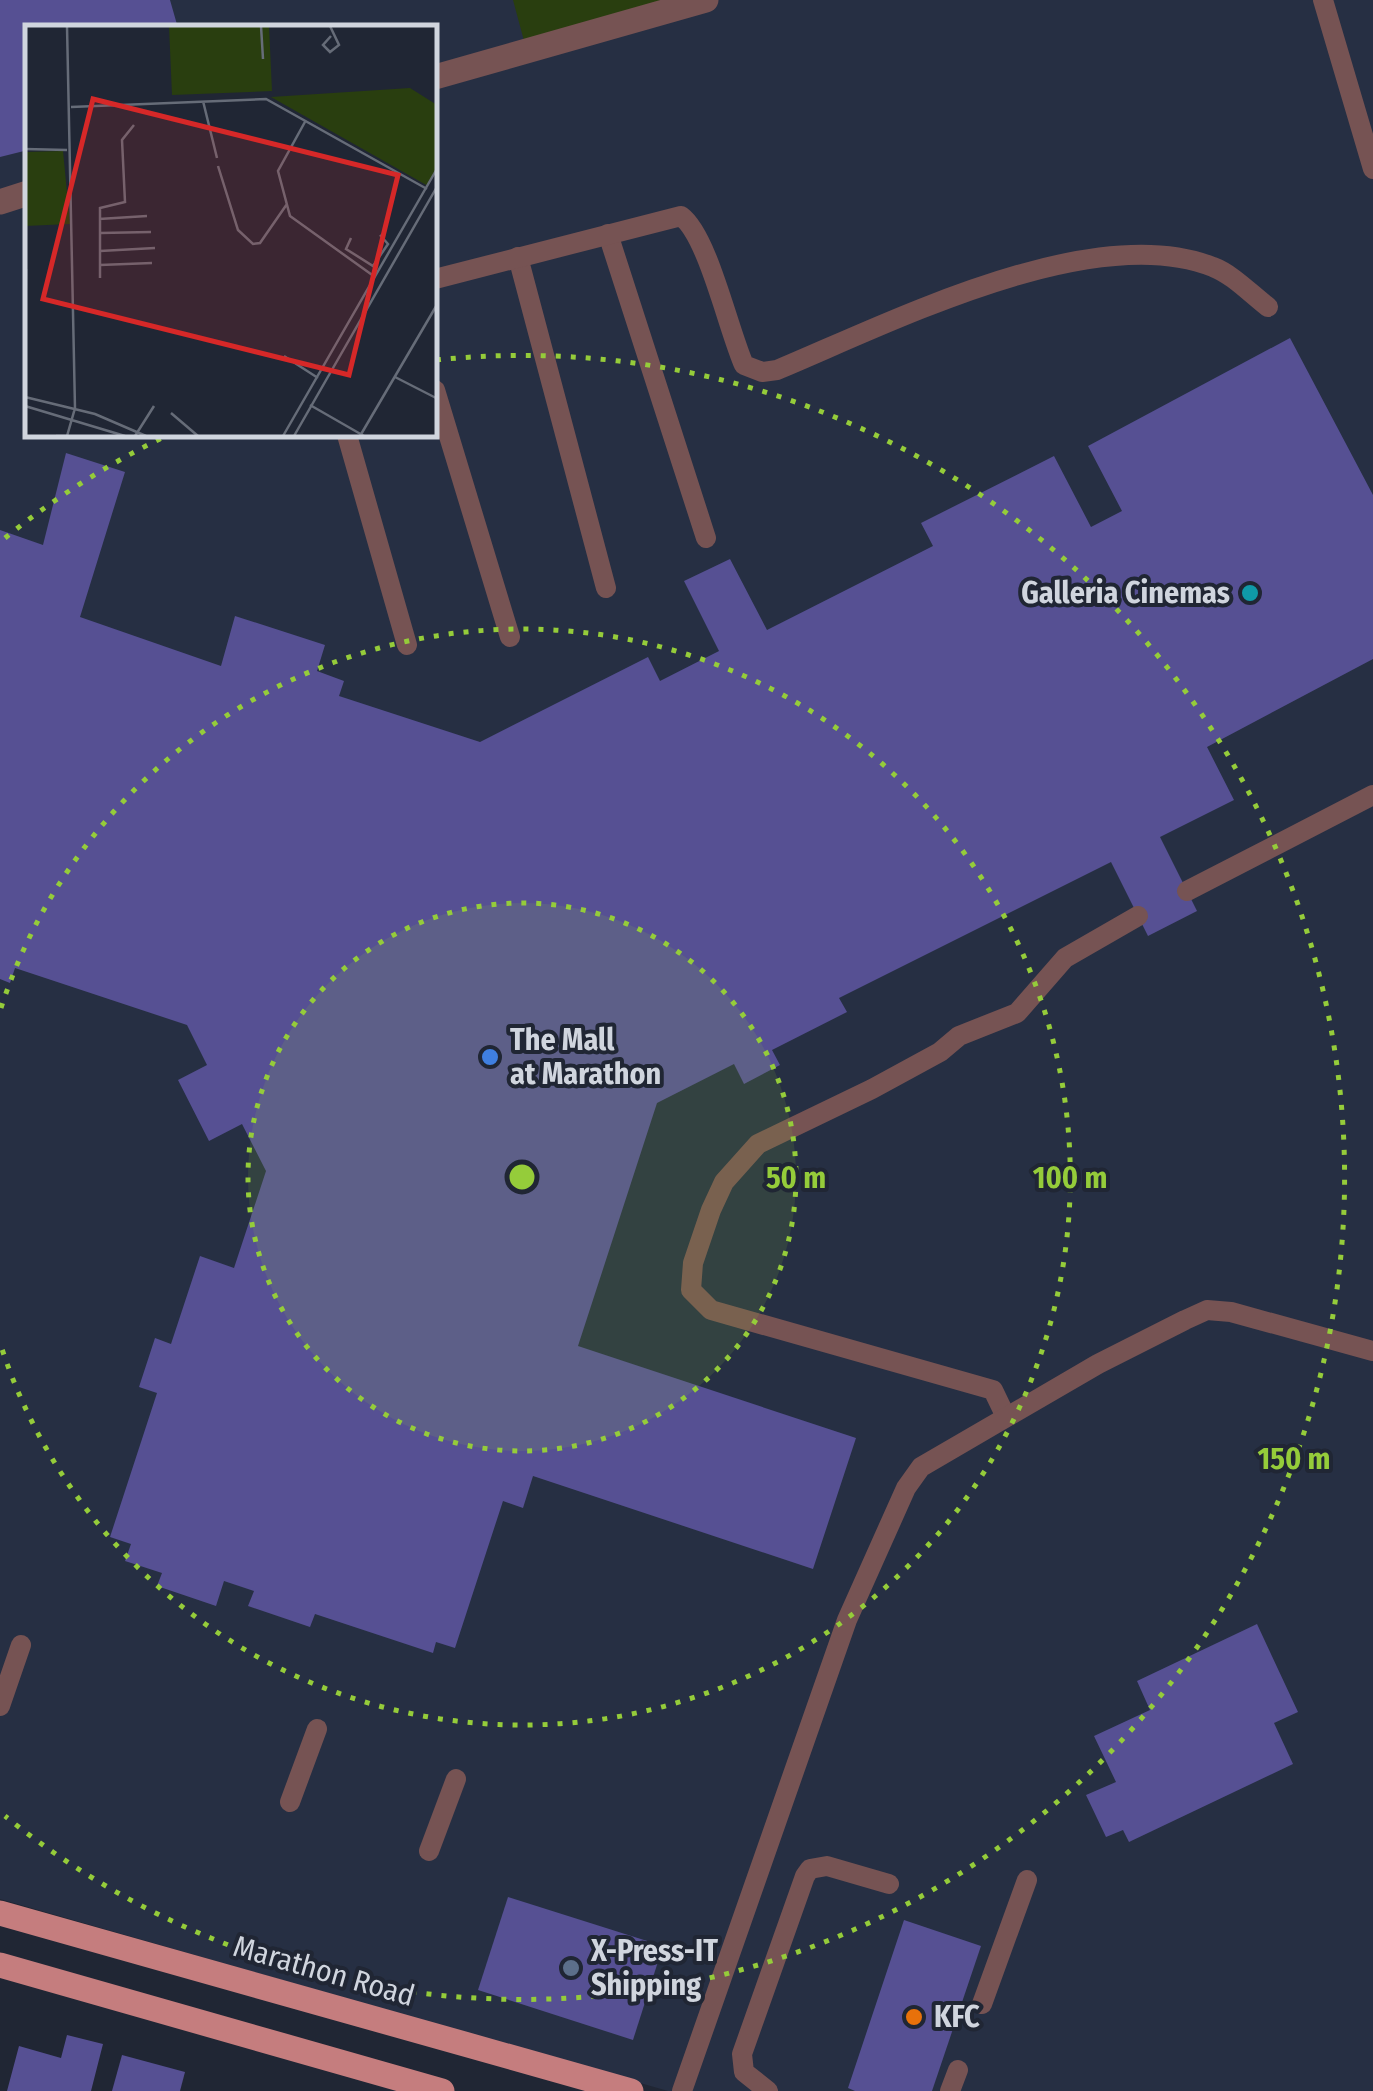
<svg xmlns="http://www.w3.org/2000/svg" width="1373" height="2091" font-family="'Fira Sans Condensed',sans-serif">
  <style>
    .built { fill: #262f43; fill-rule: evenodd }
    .green { fill: #293e0f }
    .building { fill: #565093 }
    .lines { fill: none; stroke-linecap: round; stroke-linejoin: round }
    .lane { stroke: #765353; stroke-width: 20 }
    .street { stroke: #765353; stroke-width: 25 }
    .primary { stroke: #c57d7e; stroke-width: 25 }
    .ring { fill: none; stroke: #95cc3a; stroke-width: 5; stroke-dasharray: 5 10 }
    .culture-dot { fill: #0f9aa8; stroke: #202634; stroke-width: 4 }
    .shop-dot { fill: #3f7fe0; stroke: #202634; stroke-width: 4 }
    .service-dot { fill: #5c6f8a; stroke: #202634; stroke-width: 4 }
    .food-dot { fill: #e8710a; stroke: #202634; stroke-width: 4 }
    .labels { text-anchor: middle; stroke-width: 8; stroke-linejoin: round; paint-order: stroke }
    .poi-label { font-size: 30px; font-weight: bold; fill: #d0d5de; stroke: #202634; text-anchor: start }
    .street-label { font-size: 30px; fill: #d0d5de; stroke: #202634 }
    .inset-road { fill: none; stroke: #666c78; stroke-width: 2.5 }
    .view { fill: #d62828; fill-opacity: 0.15; stroke: #d62828; stroke-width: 5 }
    .inset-edge { fill: none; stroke: #d0d5de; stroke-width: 5 }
    .centre { fill: #95cc3a; stroke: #202634; stroke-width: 5 }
    .ring-label { font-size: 30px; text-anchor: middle; font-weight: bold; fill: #95cc3a; stroke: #202634; stroke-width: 8; stroke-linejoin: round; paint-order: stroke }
  </style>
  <rect width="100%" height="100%" fill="#202634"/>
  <path class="built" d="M 0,0 L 1373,0 L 1373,2091 L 668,2091 L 0,1899 ZM 28,28 L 435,28 L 435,435 L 28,435 Z"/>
  <path class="green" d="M 513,0 L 677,0 L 527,52 Z"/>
  <g class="building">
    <path d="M 0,0 L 170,0 L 178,28 L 28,28 L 28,150 L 0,157 Z"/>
    <path d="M 1290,338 L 1373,495 L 1373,659 L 1207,747 L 1234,800 L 1160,837 L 1197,911 L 1148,936 L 1111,862 L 839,998 L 847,1012 L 772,1050 L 780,1065 L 744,1084 L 734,1064 L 657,1103 L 578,1346 L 856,1438 L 813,1569 L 533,1476 L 523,1508 L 503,1501 L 455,1648 L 436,1642 L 433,1653 L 315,1614 L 310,1627 L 248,1606 L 254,1591 L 224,1581 L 216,1606 L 157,1586 L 162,1573 L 125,1561 L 131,1544 L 110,1537 L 157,1393 L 139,1387 L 155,1338 L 171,1344 L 200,1256 L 234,1268 L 266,1171 L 242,1124 L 209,1141 L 178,1080 L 207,1065 L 187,1025 L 15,968 L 10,983 L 0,979 L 0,530 L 43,545 L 66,453 L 125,472 L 80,617 L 221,666 L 235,616 L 325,645 L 317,671 L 344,681 L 339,696 L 480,742 L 648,657 L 660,681 L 719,651 L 684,581 L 730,559 L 767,630 L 933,546 L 921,523 L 1054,456 L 1091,527 L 1122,511 L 1088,446 Z"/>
    <path d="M 1257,1624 L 1298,1712 L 1274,1723 L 1293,1764 L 1129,1842 L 1123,1830 L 1106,1837 L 1086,1795 L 1116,1782 L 1094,1736 L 1150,1710 L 1137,1681 Z"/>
    <path d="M 508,1897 L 663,1946 L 633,2040 L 478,1990 Z"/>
    <path d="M 904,1920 L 981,1946 L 932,2091 L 855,2091 L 848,2088 Z"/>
    <path d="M 67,2035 L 103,2044 L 91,2091 L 7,2091 L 19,2046 L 61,2058 Z"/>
    <path d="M 122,2055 L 185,2072 L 180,2091 L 112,2091 Z"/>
  </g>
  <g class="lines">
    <g class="lane">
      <path d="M 1323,0 L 1373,169"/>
      <path d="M 608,234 L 706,538"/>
      <path d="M 518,257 L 606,588"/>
      <path d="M 435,279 L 681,216 C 708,236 728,329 744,365 L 762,372 L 777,370 C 890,323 1093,219 1213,267 C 1232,274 1251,294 1268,307"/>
      <path d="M 435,390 L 510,637"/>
      <path d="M 347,435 L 407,645"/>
      <path d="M 1187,891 L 1373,795"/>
      <path d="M 1006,1417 L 993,1390 L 711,1310 L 691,1290 L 693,1263 L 711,1210 L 724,1182 L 758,1144 L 872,1089 L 940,1052 L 959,1036 L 1017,1013 L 1065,958 L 1138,916"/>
      <path d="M 0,1706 L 21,1645"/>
      <path d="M 290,1802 L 317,1729"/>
      <path d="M 429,1851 L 456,1779"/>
      <path d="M 982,2004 L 1027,1880"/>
      <path d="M 682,2091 L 847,1620 L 906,1488 L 921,1467 L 1098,1364 L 1185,1320 L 1207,1310 L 1231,1312 L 1373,1351"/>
      <path d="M 768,2091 L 744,2072 L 742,2054 L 805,1876 L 810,1869 L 827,1866 L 889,1884"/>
      <path d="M 950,2091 L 958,2070"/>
    </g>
    <g class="street">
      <path d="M 435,77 L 706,0"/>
      <path d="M 0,202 L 28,193"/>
    </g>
    <g class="primary">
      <path d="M 0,1913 L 631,2091"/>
      <path d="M 0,1965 L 442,2091"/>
    </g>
  </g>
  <circle cx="522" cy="1177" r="274" fill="#95cc3a" fill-opacity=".12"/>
  <g class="ring">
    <circle cx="522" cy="1177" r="274"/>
    <path d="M1 1008A548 548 0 1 1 1 1346"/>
    <path d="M5 538A822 822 0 0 1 168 435M436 360A822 822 0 1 1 5 1816"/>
  </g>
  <circle class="culture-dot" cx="1250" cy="593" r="10"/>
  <circle class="shop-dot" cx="490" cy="1057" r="10"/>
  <circle class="service-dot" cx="571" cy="1968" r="10"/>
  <circle class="food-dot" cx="914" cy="2017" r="10"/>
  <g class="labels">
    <g class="poi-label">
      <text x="1230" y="603" text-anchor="end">Galleria Cinemas</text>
      <text x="510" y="1050">The Mall<tspan x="510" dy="34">at Marathon</tspan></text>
      <text x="591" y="1961">X-Press-IT<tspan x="591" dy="34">Shipping</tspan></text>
      <text x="934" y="2027">KFC</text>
    </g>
    <g class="street-label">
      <text transform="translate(324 1971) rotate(16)" y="10">Marathon Road</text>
    </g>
  </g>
  <g transform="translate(25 25)">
    <rect width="412" height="412" fill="#202634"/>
    <path d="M 144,1 L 244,1 L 247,66 L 147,70 ZM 385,63 L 412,80 L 412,144 L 403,161 L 246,72 ZM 38,126 L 45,199 L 0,201 L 0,127 Z" fill="#293e0f"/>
    <path class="inset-road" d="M 236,1 L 238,34M 305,1 L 314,20 L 305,27 L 298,20 L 306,11M 178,76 L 192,133M 46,82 L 241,74 L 402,164M 281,95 L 253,146 L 265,191 L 350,252M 0,124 L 42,125M 193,141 L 213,205 L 228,219 L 235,218 L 262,179M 74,194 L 122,191M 75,208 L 126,207M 326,213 L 321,224 L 348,241 L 363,219 L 355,210M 75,226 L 130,223M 75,240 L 127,238M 75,253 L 75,183 L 100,177 L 97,115 L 109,100M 259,331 L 293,353M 0,345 L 1,244M 370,352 L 413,374M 0,372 L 70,389 L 121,411M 285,380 L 339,411M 0,381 L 100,411M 146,388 L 173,411M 31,411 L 42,411 L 50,383 L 42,1M 110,411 L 129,381M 258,411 L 413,142M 269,411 L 413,160M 335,411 L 413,278"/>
    <path class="view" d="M 68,74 L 373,150 L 324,350 L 18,274 Z"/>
    <rect width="412" height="412" class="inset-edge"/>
  </g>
  <circle cx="522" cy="1177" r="15" class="centre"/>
  <g class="ring-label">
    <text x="796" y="1188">50 m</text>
    <text x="1070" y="1188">100 m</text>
    <text x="1294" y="1469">150 m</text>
  </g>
</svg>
